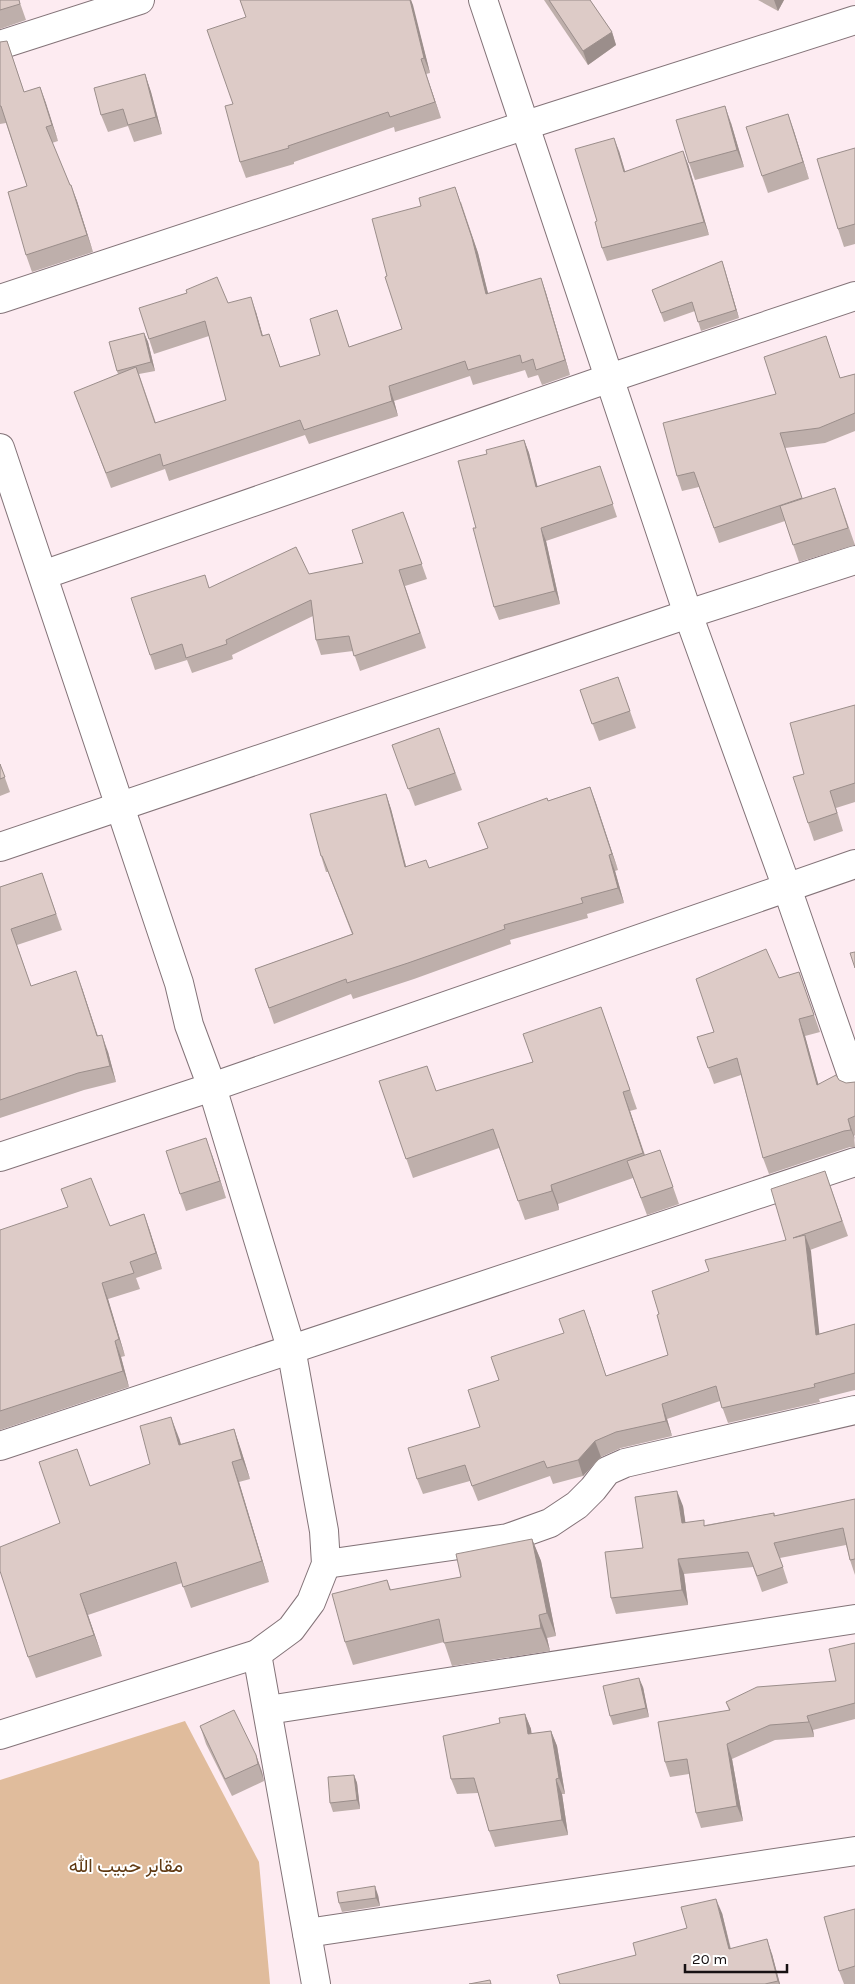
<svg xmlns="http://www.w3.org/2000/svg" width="855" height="1984" font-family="Karla,Vazirmatn,sans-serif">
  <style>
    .green { fill: #e0bc9c }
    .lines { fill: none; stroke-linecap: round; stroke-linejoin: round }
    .minor-casing { stroke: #837378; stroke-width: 30 }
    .minor { stroke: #fff; stroke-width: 28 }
    .wall { fill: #beafab }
    .shaded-wall { fill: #9b8e8b }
    .building { fill: #ddcbc7; stroke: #9b8e8b }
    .labels { text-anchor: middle; stroke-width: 4; stroke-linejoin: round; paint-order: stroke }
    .park-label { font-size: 19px; fill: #603a13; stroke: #fff }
  </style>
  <rect width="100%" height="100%" fill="#fdebf1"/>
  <path class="green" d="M 185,1721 L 259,1862 L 270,1984 L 0,1984 L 0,1780 Z"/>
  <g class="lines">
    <defs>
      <g id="minor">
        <path d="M 483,0 L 688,614 L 787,888 L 855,1084"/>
        <path d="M 0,45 L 140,0"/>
        <path d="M 0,299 L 526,125 L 855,20"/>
        <path d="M 0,448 L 179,983 L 189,1025 L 212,1087 L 291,1348 L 324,1531 L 326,1564 L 311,1602 L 291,1629 L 257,1654 L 0,1735"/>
        <path d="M 43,575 L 610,378 L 855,296"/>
        <path d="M 0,847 L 688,614 L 855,560"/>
        <path d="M 0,1157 L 212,1087 L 855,864"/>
        <path d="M 0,1446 L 855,1162"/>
        <path d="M 326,1564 L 508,1538 L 550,1523 L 577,1505 L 593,1489 L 607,1471 L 625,1463 L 855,1410"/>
        <path d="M 257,1654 L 316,1984"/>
        <path d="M 268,1710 L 855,1619"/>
        <path d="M 307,1933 L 855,1851"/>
      </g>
    </defs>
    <use href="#minor" class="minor-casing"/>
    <use href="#minor" class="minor"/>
  </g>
  <g class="wall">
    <path d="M 0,0 L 19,0 L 26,20 L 0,29 Z"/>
    <path d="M 240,0 L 411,0 L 430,73 L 426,74 L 441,118 L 395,132 L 394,127 L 294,162 L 294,164 L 246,178 L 240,162 L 233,104 L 246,17 Z"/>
    <path d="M 544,0 L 590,0 L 612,32 L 616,45 L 588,65 Z"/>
    <path d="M 758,0 L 784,0 L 778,11 Z"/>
    <path d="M 7,41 L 24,92 L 40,87 L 58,141 L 52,143 L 77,201 L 93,252 L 32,272 L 26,255 L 27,186 L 6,123 L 0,124 L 0,42 Z"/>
    <path d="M 145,74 L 151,92 L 162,134 L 134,142 L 128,126 L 108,132 L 101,115 Z"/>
    <path d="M 788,114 L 809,179 L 768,193 L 762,176 Z"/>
    <path d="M 731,123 L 744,167 L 695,180 L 689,163 Z"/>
    <path d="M 855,148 L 855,244 L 844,247 L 838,229 Z"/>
    <path d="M 619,151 L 625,171 L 688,164 L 709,235 L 607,261 L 602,248 L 597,221 Z"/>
    <path d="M 461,202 L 478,253 L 488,294 L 541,278 L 546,293 L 570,375 L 542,385 L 538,375 L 528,378 L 525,370 L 473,385 L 470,376 L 394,401 L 398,416 L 309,444 L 305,435 L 169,481 L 165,469 L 111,488 L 80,406 L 118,374 L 117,371 L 144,333 L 148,342 L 155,371 L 139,374 L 156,423 L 226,400 L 209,336 L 154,354 L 149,339 L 228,303 L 256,312 L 263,336 L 274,348 L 280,367 L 320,355 L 337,310 L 349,347 L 402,329 L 387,276 Z"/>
    <path d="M 722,261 L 739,318 L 701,331 L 695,311 L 664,322 L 652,290 Z"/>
    <path d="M 826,336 L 840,378 L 855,374 L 855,431 L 825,443 L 785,448 L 802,499 L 841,505 L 855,545 L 799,562 L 785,521 L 719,543 L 699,487 L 682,491 L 677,476 L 776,394 Z"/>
    <path d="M 524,440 L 529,453 L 537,487 L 600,466 L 617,517 L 546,541 L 560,604 L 499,620 L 494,607 L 476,528 L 487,454 Z"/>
    <path d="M 403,512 L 427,579 L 405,586 L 426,648 L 360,671 L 353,651 L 321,655 L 316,640 L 313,616 L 232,655 L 233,659 L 192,673 L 187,660 L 155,670 L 150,655 L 210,588 L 309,574 L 363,563 Z"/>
    <path d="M 618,677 L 636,728 L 599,741 L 580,690 Z"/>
    <path d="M 855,705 L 855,802 L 836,808 L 843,831 L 814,841 L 808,823 L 804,774 Z"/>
    <path d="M 439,728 L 462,790 L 415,806 L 392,745 Z"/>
    <path d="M 0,764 L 10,792 L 0,796 Z"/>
    <path d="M 590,787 L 618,870 L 615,871 L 624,903 L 587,914 L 588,918 L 510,940 L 511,944 L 414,979 L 353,999 L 351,994 L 274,1024 L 255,969 L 352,934 L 328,872 L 326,872 L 321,856 L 386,794 L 391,809 L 406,866 L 429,868 L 487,848 L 548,801 Z"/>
    <path d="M 42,873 L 62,930 L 17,945 L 31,986 L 82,988 L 98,1036 L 108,1052 L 116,1082 L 84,1090 L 0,1118 L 0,887 Z"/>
    <path d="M 799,972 L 820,1032 L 805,1036 L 818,1084 L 839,1080 L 846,1083 L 855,1082 L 855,1135 L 854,1136 L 855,1147 L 850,1147 L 769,1174 L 763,1158 L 741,1075 L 714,1084 L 697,1037 L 714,1032 L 779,978 Z"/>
    <path d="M 601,1007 L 637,1109 L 630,1111 L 645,1155 L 660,1150 L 679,1204 L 647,1215 L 633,1178 L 558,1204 L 559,1210 L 525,1220 L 499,1148 L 413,1178 L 379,1081 L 436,1091 L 533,1062 Z"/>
    <path d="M 212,1155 L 226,1198 L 186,1211 L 180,1194 Z"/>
    <path d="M 825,1171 L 848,1236 L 810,1250 L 819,1334 L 855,1324 L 855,1390 L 819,1399 L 820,1402 L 728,1423 L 720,1401 L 667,1419 L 672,1436 L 621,1448 L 601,1457 L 583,1476 L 553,1484 L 550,1476 L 478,1501 L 470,1481 L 423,1494 L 417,1479 L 480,1427 L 499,1380 L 590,1326 L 606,1376 L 668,1355 L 659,1314 L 709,1271 L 786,1240 Z"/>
    <path d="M 144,1214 L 162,1269 L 136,1278 L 140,1289 L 108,1299 L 125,1356 L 121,1357 L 129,1387 L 0,1430 L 0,1230 L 110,1226 Z"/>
    <path d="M 234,1429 L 241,1450 L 250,1479 L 239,1482 L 269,1582 L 191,1608 L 182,1583 L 88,1615 L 102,1656 L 36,1678 L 28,1657 L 60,1523 L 90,1486 L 150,1464 L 179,1438 L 181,1444 Z"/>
    <path d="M 855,1499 L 855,1575 L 850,1560 L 846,1545 L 780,1558 L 788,1583 L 762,1592 L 753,1567 L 684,1574 L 688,1605 L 616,1614 L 611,1598 L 643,1548 L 683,1506 L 685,1523 L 705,1525 L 774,1513 L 775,1516 Z"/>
    <path d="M 532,1539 L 541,1561 L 556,1636 L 547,1638 L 550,1651 L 452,1666 L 444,1642 L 353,1665 L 345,1642 L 387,1580 L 391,1590 L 461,1577 Z"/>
    <path d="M 855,1643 L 855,1719 L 813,1730 L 814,1737 L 775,1740 L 732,1759 L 743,1821 L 701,1828 L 696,1813 L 689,1774 L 670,1777 L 665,1762 L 729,1710 L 726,1702 L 836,1681 Z"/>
    <path d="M 643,1687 L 649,1717 L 613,1725 L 610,1716 Z"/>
    <path d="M 525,1714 L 531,1729 L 531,1734 L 551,1731 L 557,1746 L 565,1794 L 562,1794 L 568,1835 L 495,1847 L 489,1831 L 478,1793 L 457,1794 L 451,1779 L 500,1723 Z"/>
    <path d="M 200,1726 L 256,1755 L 262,1772 L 264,1781 L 232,1796 L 206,1744 Z"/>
    <path d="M 354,1775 L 357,1783 L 360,1809 L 333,1812 L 330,1803 Z"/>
    <path d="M 378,1895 L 380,1906 L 342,1912 L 339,1903 Z"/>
    <path d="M 855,1909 L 855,1984 L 844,1984 L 839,1971 Z"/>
    <path d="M 722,1913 L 731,1949 L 772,1954 L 780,1984 L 560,1984 L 636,1955 L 687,1928 Z"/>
  </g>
  <g class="shaded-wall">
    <path d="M 410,0 L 411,0 L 413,5 L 430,73 L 424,58 Z"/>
    <path d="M 774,0 L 784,0 L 778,11 Z"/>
    <path d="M 612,32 L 616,45 L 588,65 L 583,51 Z"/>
    <path d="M 421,59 L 426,74 L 441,118 L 435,102 Z"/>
    <path d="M 145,74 L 151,92 L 162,134 L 156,117 Z"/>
    <path d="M 40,87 L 46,103 L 58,141 L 52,125 Z"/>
    <path d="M 725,106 L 731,123 L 744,167 L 737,150 Z"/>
    <path d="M 788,114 L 794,131 L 809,179 L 803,162 Z"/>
    <path d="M 614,138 L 619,151 L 629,185 L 624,172 Z"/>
    <path d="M 683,151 L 688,164 L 709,235 L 704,222 Z"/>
    <path d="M 71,185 L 77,201 L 93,252 L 87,235 Z"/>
    <path d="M 455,187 L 478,253 L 492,309 L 486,294 Z"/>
    <path d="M 722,261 L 725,270 L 739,318 L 736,310 Z"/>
    <path d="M 541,278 L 546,293 L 570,375 L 565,360 Z"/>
    <path d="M 251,297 L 256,312 L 267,351 L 262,336 Z"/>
    <path d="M 144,333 L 148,342 L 155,371 L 151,362 Z"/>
    <path d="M 389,386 L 394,401 L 398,416 L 392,401 Z"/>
    <path d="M 524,440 L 529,453 L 541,500 L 536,487 Z"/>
    <path d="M 541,528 L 546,541 L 560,604 L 555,591 Z"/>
    <path d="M 590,787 L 596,803 L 618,870 L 612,854 Z"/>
    <path d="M 386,794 L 391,809 L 410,882 L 405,867 Z"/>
    <path d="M 609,855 L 615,871 L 624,903 L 618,888 Z"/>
    <path d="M 76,971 L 82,988 L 103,1053 L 97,1036 Z"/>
    <path d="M 799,1019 L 805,1036 L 823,1101 L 817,1085 Z"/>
    <path d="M 102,1035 L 108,1052 L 116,1082 L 110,1066 Z"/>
    <path d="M 623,1092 L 630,1111 L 650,1172 L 643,1153 Z"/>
    <path d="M 848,1119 L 854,1136 L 855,1140 L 851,1130 Z"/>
    <path d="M 206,1138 L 212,1155 L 226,1198 L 220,1181 Z"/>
    <path d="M 551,1185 L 558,1204 L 559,1210 L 552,1191 Z"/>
    <path d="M 144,1214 L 150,1231 L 162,1269 L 156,1253 Z"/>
    <path d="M 805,1235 L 811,1251 L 821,1350 L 816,1335 Z"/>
    <path d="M 102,1283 L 108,1299 L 125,1356 L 119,1339 Z"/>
    <path d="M 115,1341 L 121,1357 L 129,1387 L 123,1371 Z"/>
    <path d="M 662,1404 L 667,1419 L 672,1436 L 666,1421 Z"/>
    <path d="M 171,1417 L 179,1438 L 187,1465 L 179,1445 Z"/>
    <path d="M 234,1429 L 241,1450 L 250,1479 L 242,1459 Z"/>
    <path d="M 595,1441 L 601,1457 L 583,1476 L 578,1460 Z"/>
    <path d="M 232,1462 L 239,1482 L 269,1582 L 262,1561 Z"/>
    <path d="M 677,1491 L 683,1506 L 688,1539 L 682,1523 Z"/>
    <path d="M 532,1539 L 541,1561 L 556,1636 L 547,1613 Z"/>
    <path d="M 678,1559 L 684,1574 L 688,1605 L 682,1590 Z"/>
    <path d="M 80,1594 L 88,1615 L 102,1656 L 94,1635 Z"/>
    <path d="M 539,1615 L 547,1638 L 550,1651 L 541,1628 Z"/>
    <path d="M 639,1678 L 643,1687 L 649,1717 L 646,1708 Z"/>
    <path d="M 525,1714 L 531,1729 L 534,1750 L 528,1734 Z"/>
    <path d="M 807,1716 L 813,1730 L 814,1737 Z"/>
    <path d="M 551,1731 L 557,1746 L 565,1794 L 559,1778 Z"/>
    <path d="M 727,1744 L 732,1759 L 743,1821 L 737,1806 Z"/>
    <path d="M 256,1755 L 262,1772 L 264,1781 L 258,1764 Z"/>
    <path d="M 354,1775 L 357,1783 L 360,1809 L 357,1800 Z"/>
    <path d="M 556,1779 L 562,1794 L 568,1835 L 562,1820 Z"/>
    <path d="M 375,1886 L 378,1895 L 380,1906 L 376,1898 Z"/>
    <path d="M 716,1899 L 722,1913 L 734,1964 L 729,1949 Z"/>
    <path d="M 767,1939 L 772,1954 L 780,1984 L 779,1984 L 778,1981 Z"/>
  </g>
  <g class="building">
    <path d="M 0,0 L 19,0 L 20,4 L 0,10 Z"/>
    <path d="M 240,0 L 410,0 L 424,58 L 421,59 L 435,102 L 390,117 L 388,112 L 288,146 L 289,148 L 240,162 L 225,106 L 233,104 L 207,30 L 246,17 Z"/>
    <path d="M 549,0 L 590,0 L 612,32 L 583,51 Z"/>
    <path d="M 7,41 L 24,92 L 40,87 L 52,125 L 46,127 L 70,185 L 71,185 L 87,235 L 26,255 L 8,192 L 27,186 L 1,106 L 0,106 L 0,42 Z"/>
    <path d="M 145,74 L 156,117 L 128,125 L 123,109 L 101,115 L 94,88 Z"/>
    <path d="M 725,106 L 737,150 L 689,163 L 676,120 Z"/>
    <path d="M 788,114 L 803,162 L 762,176 L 746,127 Z"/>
    <path d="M 614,138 L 624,172 L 683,151 L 704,222 L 602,248 L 595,222 L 597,221 L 575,149 Z"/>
    <path d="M 855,148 L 855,224 L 838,229 L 817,159 Z"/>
    <path d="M 455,187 L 472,238 L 486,294 L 541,278 L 565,360 L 536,370 L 533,359 L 522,363 L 520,355 L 468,370 L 465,361 L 389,386 L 392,401 L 304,430 L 300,420 L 163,466 L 160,454 L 106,473 L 74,392 L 136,367 L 155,423 L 226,400 L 205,321 L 149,339 L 139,308 L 187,293 L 186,290 L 217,277 L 228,303 L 251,297 L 262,336 L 269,334 L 280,367 L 320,355 L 310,319 L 337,310 L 349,347 L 402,329 L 385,277 L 387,276 L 372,219 L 421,206 L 419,198 Z"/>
    <path d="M 722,261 L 736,310 L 698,322 L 692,302 L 661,313 L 652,290 Z"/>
    <path d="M 144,333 L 151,362 L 117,371 L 109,342 Z"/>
    <path d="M 826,336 L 840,378 L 855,374 L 855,413 L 819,428 L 780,433 L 802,498 L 714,528 L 694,472 L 677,476 L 663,423 L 776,394 L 764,357 Z"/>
    <path d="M 524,440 L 536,487 L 600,466 L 613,504 L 541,528 L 555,591 L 494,607 L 473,528 L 476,528 L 458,461 L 487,454 L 486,450 Z"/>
    <path d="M 835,488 L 848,528 L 793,545 L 780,506 Z"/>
    <path d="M 403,512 L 422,564 L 399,570 L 420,633 L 354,656 L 349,636 L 316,640 L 311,600 L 226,640 L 227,644 L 186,658 L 182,644 L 150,655 L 131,598 L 205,575 L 209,588 L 296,547 L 309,574 L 363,563 L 352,530 Z"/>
    <path d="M 618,677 L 630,711 L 592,724 L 580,690 Z"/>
    <path d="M 855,705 L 855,783 L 830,791 L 837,813 L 808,823 L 793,777 L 804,774 L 790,723 Z"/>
    <path d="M 439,728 L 455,773 L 408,789 L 392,745 Z"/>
    <path d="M 0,764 L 5,777 L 0,779 Z"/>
    <path d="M 590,787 L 612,854 L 609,855 L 618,888 L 581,898 L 583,903 L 504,925 L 505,929 L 408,963 L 347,983 L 346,979 L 269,1008 L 255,969 L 353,934 L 322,856 L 321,856 L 310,814 L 386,794 L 405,867 L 426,860 L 429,868 L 488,848 L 478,823 L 547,798 L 548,801 Z"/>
    <path d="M 42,873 L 56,914 L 11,929 L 31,986 L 76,971 L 97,1036 L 102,1035 L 110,1066 L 78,1073 L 0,1100 L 0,887 Z"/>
    <path d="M 766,949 L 779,978 L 799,972 L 814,1015 L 799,1019 L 817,1085 L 836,1075 L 839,1080 L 846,1083 L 855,1082 L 855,1116 L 848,1119 L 851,1130 L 844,1131 L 763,1158 L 737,1058 L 708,1068 L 697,1037 L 714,1032 L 696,979 Z"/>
    <path d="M 855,952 L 855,968 L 850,953 Z"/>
    <path d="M 601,1007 L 630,1090 L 623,1092 L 643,1153 L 551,1185 L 552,1191 L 518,1201 L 493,1129 L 406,1159 L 379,1081 L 427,1066 L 436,1091 L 533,1062 L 523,1034 Z"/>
    <path d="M 206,1138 L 220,1181 L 180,1194 L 166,1151 Z"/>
    <path d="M 660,1150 L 673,1187 L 641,1198 L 627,1161 Z"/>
    <path d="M 825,1171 L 842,1221 L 793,1238 L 805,1235 L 816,1335 L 855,1324 L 855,1373 L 814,1384 L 815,1387 L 722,1408 L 716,1386 L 662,1404 L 666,1421 L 616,1432 L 595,1441 L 578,1460 L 547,1468 L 544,1461 L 472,1486 L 465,1465 L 417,1479 L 408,1448 L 480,1427 L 468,1390 L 499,1380 L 491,1357 L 564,1333 L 559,1319 L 584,1310 L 606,1376 L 668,1355 L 657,1315 L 659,1314 L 652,1291 L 709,1271 L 705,1260 L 786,1240 L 771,1189 Z"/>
    <path d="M 91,1178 L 110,1226 L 144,1214 L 156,1253 L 130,1262 L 134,1273 L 102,1283 L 119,1339 L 115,1341 L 123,1371 L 0,1411 L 0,1230 L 68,1207 L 61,1189 Z"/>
    <path d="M 171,1417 L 179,1445 L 234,1429 L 242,1459 L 232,1462 L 262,1561 L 183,1587 L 176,1562 L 80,1594 L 94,1635 L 28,1657 L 0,1571 L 0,1547 L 60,1523 L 39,1462 L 77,1449 L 90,1486 L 150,1464 L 140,1426 Z"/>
    <path d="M 677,1491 L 682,1523 L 704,1520 L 704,1526 L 774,1513 L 774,1516 L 855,1499 L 855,1559 L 850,1560 L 843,1528 L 774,1543 L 783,1567 L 757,1576 L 748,1552 L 678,1559 L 682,1590 L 611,1598 L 605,1552 L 643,1548 L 635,1497 Z"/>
    <path d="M 532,1539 L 547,1613 L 539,1615 L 541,1628 L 444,1643 L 439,1619 L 345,1642 L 332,1594 L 387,1580 L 390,1590 L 461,1577 L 456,1554 Z"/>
    <path d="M 855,1643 L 855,1703 L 807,1716 L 809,1722 L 770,1725 L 727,1744 L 737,1806 L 696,1813 L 687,1759 L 665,1762 L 658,1722 L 730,1710 L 726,1702 L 757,1687 L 836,1681 L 829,1649 Z"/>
    <path d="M 639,1678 L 646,1708 L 610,1716 L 603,1686 Z"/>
    <path d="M 234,1710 L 256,1755 L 258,1764 L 225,1779 L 200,1726 Z"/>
    <path d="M 525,1714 L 528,1734 L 551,1731 L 559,1778 L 556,1779 L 562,1820 L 489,1831 L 474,1778 L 451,1779 L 443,1736 L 500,1723 L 499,1718 Z"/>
    <path d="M 354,1775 L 357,1800 L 330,1803 L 328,1777 Z"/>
    <path d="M 375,1886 L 376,1898 L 339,1903 L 337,1892 Z"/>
    <path d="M 716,1899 L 729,1949 L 767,1939 L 778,1981 L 765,1984 L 560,1984 L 557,1975 L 636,1955 L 633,1943 L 687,1928 L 681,1907 Z"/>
    <path d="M 855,1909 L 855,1966 L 839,1971 L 824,1917 Z"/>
    <path d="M 490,1980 L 491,1984 L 469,1984 Z"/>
  </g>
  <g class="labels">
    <g class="park-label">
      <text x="126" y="1872">مقابر حبيب الله</text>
    </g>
  </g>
  <path d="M685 1964v8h102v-8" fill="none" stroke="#171113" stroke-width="2.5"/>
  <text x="692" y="1964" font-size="15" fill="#171113" stroke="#ffffff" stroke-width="4" paint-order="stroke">20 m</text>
</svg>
